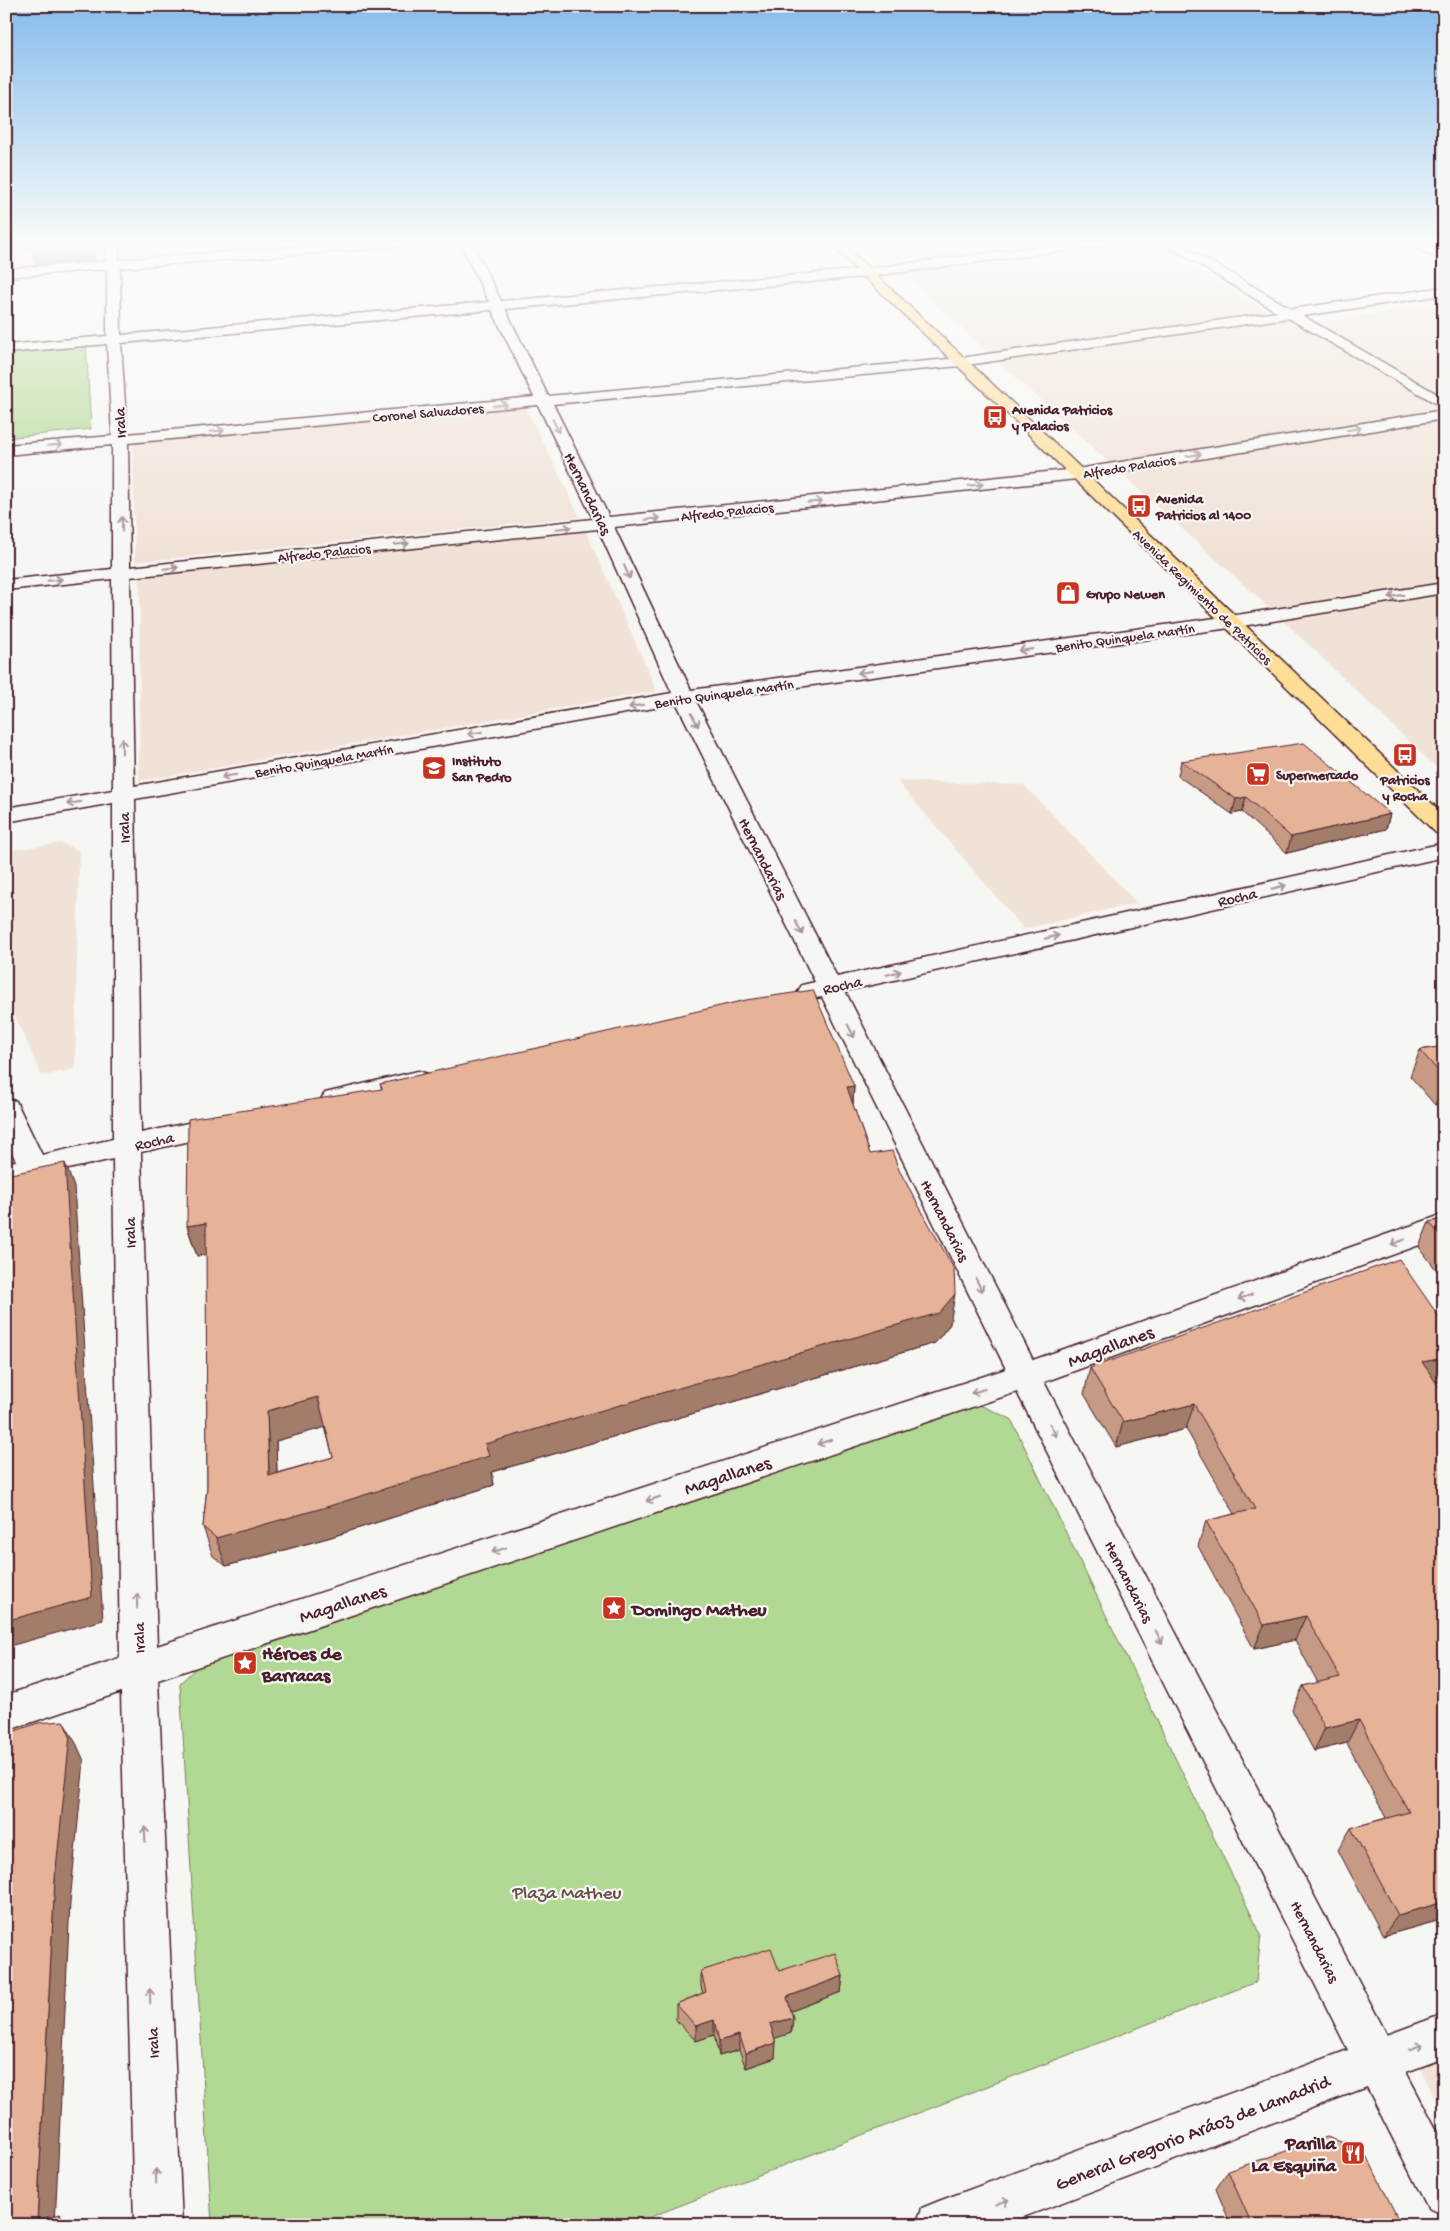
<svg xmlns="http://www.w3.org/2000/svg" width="1450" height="2231" font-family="'Gochi Hand',sans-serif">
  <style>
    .built { fill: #f1e2d7 }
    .green { fill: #b2d994; stroke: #7e7c60 }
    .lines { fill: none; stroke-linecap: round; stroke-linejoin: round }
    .minor-casing { stroke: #4a1f2b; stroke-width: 3 }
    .major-casing { stroke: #4a1f2b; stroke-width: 3 }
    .minor { fill: #f6f6f2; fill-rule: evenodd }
    .major { fill: #fedd96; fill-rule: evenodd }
    .wall { fill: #c69a84; stroke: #4a1f2b; fill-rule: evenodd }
    .shaded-wall { fill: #a17d6b; stroke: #4a1f2b }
    .building { fill: #e6b399; stroke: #4a1f2b; fill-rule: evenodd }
    .oneway { stroke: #a99598 }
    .labels { text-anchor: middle; stroke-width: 4.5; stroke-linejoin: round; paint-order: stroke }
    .far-poi-label { font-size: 14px; font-weight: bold; fill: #4a1f2b; stroke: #f6f6f2; text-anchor: start }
    .far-street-label { font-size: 14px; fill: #4a1f2b; stroke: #f6f6f2 }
    .street-label { font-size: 16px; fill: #4a1f2b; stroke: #f6f6f2 }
    .near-street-label { font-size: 19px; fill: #4a1f2b; stroke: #f6f6f2 }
    .near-poi-label { font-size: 19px; font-weight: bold; fill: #4a1f2b; stroke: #f6f6f2; text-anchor: start }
    .near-park-label { font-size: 19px; fill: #644e45; stroke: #f6f6f2 }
  </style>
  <rect width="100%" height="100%" fill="#f6f6f2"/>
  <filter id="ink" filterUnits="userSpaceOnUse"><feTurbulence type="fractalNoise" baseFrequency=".02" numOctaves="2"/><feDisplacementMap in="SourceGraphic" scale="10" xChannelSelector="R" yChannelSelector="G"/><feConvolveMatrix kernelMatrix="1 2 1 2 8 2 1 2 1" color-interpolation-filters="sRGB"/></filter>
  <g filter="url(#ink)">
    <g class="built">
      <path d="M 6,241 L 285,241 L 286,248 L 6,271 Z"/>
      <path d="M 866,241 L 1146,241 L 1294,326 L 1444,303 L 1444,775 L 1288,625 Z"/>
      <path d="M 524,404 L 580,517 L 135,562 L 133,440 Z"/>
      <path d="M 584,527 L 657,691 L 139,781 L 140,575 Z"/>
      <path d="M 897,781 L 1024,785 L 1137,903 L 1024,929 Z"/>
      <path d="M 61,843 L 79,851 L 75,1069 L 42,1076 L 6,996 L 6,851 Z"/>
      <path d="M 1444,2030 L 1444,2116 L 1406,2040 Z"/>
    </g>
    <g class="green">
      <path d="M 86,344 L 91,429 L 6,438 L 6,352 Z"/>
      <path d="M 973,1402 L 1011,1419 L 1261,1935 L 1256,1982 L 630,2225 L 212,2225 L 180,1683 L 209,1656 Z"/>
    </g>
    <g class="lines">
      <defs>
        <g id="minor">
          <path d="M 107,241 L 119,241 L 119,260 L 374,241 L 426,241 L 420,245 L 120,268 L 121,335 L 489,302 L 459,241 L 471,241 L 501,301 L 865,269 L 1081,241 L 1114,241 L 1108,245 L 865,277 L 505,309 L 548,396 L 960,358 L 1277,312 L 1160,241 L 1175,241 L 1292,309 L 1444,287 L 1444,295 L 1303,316 L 1444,398 L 1444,408 L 1288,318 L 960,366 L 553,404 L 609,517 L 1077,469 L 1444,410 L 1444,419 L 1077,479 L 614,527 L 691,690 L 1230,616 L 1444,583 L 1444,593 L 1230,628 L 696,701 L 837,977 L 1444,843 L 1444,857 L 845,991 L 1033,1360 L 1444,1214 L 1444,1236 L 1044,1382 L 1387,2035 L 1444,2014 L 1444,2058 L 1406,2072 L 1444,2144 L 1444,2215 L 1428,2208 L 1367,2087 L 1002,2225 L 916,2225 L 922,2208 L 939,2201 L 1348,2050 L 1017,1392 L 158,1680 L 182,2225 L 134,2225 L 121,1692 L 6,1731 L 6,1695 L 120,1658 L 113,1159 L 6,1183 L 6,1163 L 16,1161 L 6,1139 L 6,1099 L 16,1101 L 42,1155 L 113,1139 L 113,803 L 6,822 L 6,808 L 113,790 L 112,579 L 6,590 L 6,580 L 112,569 L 112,445 L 6,455 L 6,445 L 112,436 L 107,344 L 6,353 L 6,345 L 107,336 L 107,269 L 6,277 L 6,269 L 107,261 ZM 492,310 L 534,397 L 127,434 L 121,343 ZM 538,405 L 593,519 L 130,567 L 128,443 ZM 598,529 L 672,693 L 134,786 L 130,577 ZM 677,704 L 815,982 L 802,985 L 798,991 L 802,997 L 811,999 L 822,997 L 1006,1369 L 157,1646 L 141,1152 L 235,1131 L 239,1124 L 235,1117 L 225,1115 L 141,1133 L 135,799 Z"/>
          <path d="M 1402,241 L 1418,241 L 1444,253 L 1444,262 Z"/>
          <path d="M 418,1071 L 428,1074 L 431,1080 L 428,1086 L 335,1108 L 325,1105 L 321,1099 L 325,1093 Z"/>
        </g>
        <path id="major" d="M 827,241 L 840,241 L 1022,412 L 1444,815 L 1444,835 L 1436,833 L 1012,418 Z"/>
      </defs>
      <use href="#minor" class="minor-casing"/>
      <use href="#major" class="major-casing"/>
      <use href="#minor" class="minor"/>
      <use href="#major" class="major"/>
    </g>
    <g class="wall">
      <path d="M 1181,761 L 1390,814 L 1386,829 L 1287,853 L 1242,812 L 1232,814 L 1178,776 Z"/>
      <path d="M 1444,1046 L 1444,1103 L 1435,1105 L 1410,1076 L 1420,1050 Z"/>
      <path d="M 380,1084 L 854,1086 L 853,1105 L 870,1154 L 950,1324 L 935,1343 L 492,1472 L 494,1485 L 331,1537 L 226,1566 L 213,1556 L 203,1527 L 207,1487 L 207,1254 L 197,1256 L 187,1226 L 382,1089 ZM 325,1427 L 333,1457 L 277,1473 L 276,1441 Z"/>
      <path d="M 1444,1219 L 1444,1280 L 1419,1247 L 1429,1222 Z"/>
      <path d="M 1090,1368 L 1436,1383 L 1444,1394 L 1444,1919 L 1383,1936 L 1338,1850 L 1351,1828 L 1386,1818 L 1347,1743 L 1314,1751 L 1292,1710 L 1303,1686 L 1318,1683 L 1295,1640 L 1254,1649 L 1198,1546 L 1206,1521 L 1235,1514 L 1186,1429 L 1116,1447 L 1084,1394 Z"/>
      <path d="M 701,1971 L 779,1971 L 843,1976 L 841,1992 L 791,2011 L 793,2018 L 791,2033 L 774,2038 L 775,2058 L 746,2068 L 739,2050 L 719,2056 L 714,2035 L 696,2041 L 676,2020 L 676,2004 L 703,1993 L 701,1987 Z"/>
      <path d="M 1228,2171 L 1401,2225 L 1231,2225 L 1216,2189 Z"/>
    </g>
    <g class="shaded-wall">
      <path d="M 6,241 L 95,241 L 95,260 L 36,264 L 32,248 L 6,250 Z"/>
      <path d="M 1246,797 L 1242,812 L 1232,814 L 1236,799 Z"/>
      <path d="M 1390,814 L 1386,829 L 1287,853 L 1291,837 Z"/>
      <path d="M 1444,1084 L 1444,1103 L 1435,1105 Z"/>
      <path d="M 854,1086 L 852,1115 L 847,1087 Z"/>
      <path d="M 65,1163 L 74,1187 L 103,1620 L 6,1647 L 6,1621 Z"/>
      <path d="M 206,1223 L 216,1253 L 197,1256 L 187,1226 Z"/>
      <path d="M 955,1294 L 950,1324 L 935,1343 L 492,1472 L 494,1485 L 331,1537 L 226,1566 L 216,1538 L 485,1444 Z"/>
      <path d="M 1444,1358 L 1444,1381 L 1411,1388 L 1422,1362 Z"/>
      <path d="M 318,1397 L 326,1427 L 276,1441 L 278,1505 L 269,1476 L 267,1411 Z"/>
      <path d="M 1194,1404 L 1186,1429 L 1116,1447 L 1123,1422 Z"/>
      <path d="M 1306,1616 L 1295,1640 L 1254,1649 L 1264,1625 Z"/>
      <path d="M 1359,1720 L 1347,1743 L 1314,1751 L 1325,1728 Z"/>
      <path d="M 63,1721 L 77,1745 L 84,1761 L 70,1902 L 55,2225 L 37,2221 Z"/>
      <path d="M 1444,1902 L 1444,1919 L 1383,1936 L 1398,1915 Z"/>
      <path d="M 843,1976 L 841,1992 L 786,2013 L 787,1997 Z"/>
      <path d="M 793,2018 L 791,2033 L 770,2040 L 770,2024 Z"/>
      <path d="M 714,2020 L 714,2035 L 696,2041 L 696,2026 Z"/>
      <path d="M 739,2035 L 739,2050 L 719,2056 L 719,2041 Z"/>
      <path d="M 776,2043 L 775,2058 L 746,2068 L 746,2053 Z"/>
      <path d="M 60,2214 L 70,2225 L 60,2225 Z"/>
    </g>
    <g class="building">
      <path d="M 32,241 L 84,241 L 31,245 Z"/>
      <path d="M 1304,743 L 1390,814 L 1291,837 L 1246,797 L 1236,799 L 1181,761 Z"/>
      <path d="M 813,990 L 854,1086 L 847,1087 L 870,1154 L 892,1151 L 899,1170 L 954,1269 L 955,1294 L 939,1313 L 485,1444 L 489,1456 L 323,1508 L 216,1538 L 203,1527 L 207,1487 L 206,1223 L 187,1226 L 188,1119 L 382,1089 L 380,1084 L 746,1000 ZM 318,1397 L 333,1457 L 269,1476 L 267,1411 Z"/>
      <path d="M 1444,1046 L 1444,1078 L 1420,1050 Z"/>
      <path d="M 65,1163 L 92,1597 L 6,1621 L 6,1175 Z"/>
      <path d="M 1444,1219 L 1444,1240 L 1429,1222 Z"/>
      <path d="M 1399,1259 L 1444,1324 L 1444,1358 L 1422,1362 L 1444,1394 L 1444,1902 L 1398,1915 L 1351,1828 L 1409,1812 L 1359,1720 L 1325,1728 L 1303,1686 L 1340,1677 L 1306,1616 L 1264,1625 L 1206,1521 L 1255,1509 L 1194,1404 L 1123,1422 L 1090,1368 Z"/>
      <path d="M 63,1721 L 70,1736 L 55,1879 L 37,2221 L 60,2214 L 60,2225 L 6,2225 L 6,1734 L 38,1723 Z"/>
      <path d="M 771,1948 L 779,1971 L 835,1953 L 843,1976 L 787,1997 L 793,2018 L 770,2024 L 776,2043 L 746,2053 L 739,2035 L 719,2041 L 714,2020 L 696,2026 L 676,2004 L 706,1992 L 701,1971 Z"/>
      <path d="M 1327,2137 L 1347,2144 L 1368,2158 L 1401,2225 L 1252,2225 L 1228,2171 Z"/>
    </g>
    <defs><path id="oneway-shaft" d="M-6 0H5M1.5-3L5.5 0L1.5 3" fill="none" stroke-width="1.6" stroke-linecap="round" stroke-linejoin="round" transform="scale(1.25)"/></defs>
    <g class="oneway">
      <use href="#oneway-shaft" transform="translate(500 405) rotate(-5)"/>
      <use href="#oneway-shaft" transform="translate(556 426) rotate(64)"/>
      <use href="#oneway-shaft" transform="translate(1354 429) rotate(-9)"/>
      <use href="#oneway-shaft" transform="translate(217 431) rotate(-5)"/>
      <use href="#oneway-shaft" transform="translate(55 445) rotate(-5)"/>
      <use href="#oneway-shaft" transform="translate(1194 455) rotate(-9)"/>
      <use href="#oneway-shaft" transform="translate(976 485) rotate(-6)"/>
      <use href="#oneway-shaft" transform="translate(815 502) rotate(-6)"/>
      <use href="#oneway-shaft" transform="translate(653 519) rotate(-6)"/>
      <use href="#oneway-shaft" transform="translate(122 524) rotate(-91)"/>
      <use href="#oneway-shaft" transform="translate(564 528) rotate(-6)"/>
      <use href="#oneway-shaft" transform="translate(402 544) rotate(-6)"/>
      <use href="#oneway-shaft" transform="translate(171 568) rotate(-6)"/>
      <use href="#oneway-shaft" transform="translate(627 572) rotate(66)"/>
      <use href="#oneway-shaft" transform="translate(55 580) rotate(-6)"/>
      <use href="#oneway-shaft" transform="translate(1396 596) rotate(171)"/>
      <use href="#oneway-shaft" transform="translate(1026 650) rotate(172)"/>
      <use href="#oneway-shaft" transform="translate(865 672) rotate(172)"/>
      <use href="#oneway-shaft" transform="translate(636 706) rotate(170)"/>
      <use href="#oneway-shaft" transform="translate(695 720) rotate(63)"/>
      <use href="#oneway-shaft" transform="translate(475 733) rotate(170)"/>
      <use href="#oneway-shaft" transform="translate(122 746) rotate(-90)"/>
      <use href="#oneway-shaft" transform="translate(229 776) rotate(170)"/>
      <use href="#oneway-shaft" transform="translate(74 803) rotate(170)"/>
      <use href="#oneway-shaft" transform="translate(1279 887) rotate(-13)"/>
      <use href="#oneway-shaft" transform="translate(799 928) rotate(63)"/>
      <use href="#oneway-shaft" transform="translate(1052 937) rotate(-13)"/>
      <use href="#oneway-shaft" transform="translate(894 973) rotate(-13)"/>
      <use href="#oneway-shaft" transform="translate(851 1031) rotate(63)"/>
      <use href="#oneway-shaft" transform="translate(1398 1242) rotate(160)"/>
      <use href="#oneway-shaft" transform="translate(979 1285) rotate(63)"/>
      <use href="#oneway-shaft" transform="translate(1245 1297) rotate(160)"/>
      <use href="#oneway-shaft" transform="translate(978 1391) rotate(162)"/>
      <use href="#oneway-shaft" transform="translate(1053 1430) rotate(63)"/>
      <use href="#oneway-shaft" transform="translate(824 1442) rotate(162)"/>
      <use href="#oneway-shaft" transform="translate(653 1499) rotate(162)"/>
      <use href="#oneway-shaft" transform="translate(499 1550) rotate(162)"/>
      <use href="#oneway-shaft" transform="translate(137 1601) rotate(-91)"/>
      <use href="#oneway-shaft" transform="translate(1159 1637) rotate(63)"/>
      <use href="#oneway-shaft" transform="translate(145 1834) rotate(-92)"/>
      <use href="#oneway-shaft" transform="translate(150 1996) rotate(-92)"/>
      <use href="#oneway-shaft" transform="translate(1416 2047) rotate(-21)"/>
      <use href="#oneway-shaft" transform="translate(156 2176) rotate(-92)"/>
      <use href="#oneway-shaft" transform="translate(1002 2202) rotate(-20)"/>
    </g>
  </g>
  <linearGradient id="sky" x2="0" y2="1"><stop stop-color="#85bdec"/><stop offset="0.44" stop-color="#fbfbf9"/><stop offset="1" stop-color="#fbfbf9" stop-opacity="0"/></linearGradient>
  <rect width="1450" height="553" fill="url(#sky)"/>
  <defs>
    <symbol id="bus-square" viewBox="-11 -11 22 22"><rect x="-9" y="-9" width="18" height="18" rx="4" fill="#c8321e" stroke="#f6f6f2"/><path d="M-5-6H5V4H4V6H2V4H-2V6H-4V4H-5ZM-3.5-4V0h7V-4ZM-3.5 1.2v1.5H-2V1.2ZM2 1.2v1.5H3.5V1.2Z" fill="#fff"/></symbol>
    <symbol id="shop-square" viewBox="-11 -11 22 22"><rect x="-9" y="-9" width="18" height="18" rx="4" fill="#c8321e" stroke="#f6f6f2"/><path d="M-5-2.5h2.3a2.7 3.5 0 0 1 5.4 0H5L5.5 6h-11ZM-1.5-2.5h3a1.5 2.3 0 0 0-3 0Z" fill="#fff"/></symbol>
    <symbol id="school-square" viewBox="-11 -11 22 22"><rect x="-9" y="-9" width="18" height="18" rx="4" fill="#c8321e" stroke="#f6f6f2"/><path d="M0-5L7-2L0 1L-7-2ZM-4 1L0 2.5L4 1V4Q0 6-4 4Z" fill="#fff"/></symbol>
    <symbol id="supermarket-square" viewBox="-11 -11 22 22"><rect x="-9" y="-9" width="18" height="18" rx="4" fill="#c8321e" stroke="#f6f6f2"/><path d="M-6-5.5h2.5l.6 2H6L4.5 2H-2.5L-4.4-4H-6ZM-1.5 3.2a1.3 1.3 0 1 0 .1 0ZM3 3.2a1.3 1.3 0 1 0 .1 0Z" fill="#fff"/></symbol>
    <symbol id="sight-square" viewBox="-11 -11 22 22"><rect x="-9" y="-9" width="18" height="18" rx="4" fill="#c8321e" stroke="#f6f6f2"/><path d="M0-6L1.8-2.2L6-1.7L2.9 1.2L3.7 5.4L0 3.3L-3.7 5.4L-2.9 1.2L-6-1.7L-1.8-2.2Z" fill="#fff"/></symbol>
    <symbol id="restaurant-square" viewBox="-11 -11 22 22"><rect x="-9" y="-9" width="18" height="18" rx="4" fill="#c8321e" stroke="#f6f6f2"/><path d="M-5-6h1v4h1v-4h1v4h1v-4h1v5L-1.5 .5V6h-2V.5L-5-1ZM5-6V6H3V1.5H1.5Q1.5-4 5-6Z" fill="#fff"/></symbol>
  </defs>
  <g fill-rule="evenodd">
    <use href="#bus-square" x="981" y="403" width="28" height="28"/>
    <use href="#bus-square" x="1125" y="492" width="28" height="28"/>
    <use href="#shop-square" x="1054" y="579" width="28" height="28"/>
    <use href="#bus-square" x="1391" y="741" width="28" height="28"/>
    <use href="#school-square" x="420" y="754" width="28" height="28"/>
    <use href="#supermarket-square" x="1244" y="760" width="28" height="28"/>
    <use href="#sight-square" x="600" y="1594" width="28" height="28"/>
    <use href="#sight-square" x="231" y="1649" width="28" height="28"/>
    <use href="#restaurant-square" x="1339" y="2139" width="28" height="28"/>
  </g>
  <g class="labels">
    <g class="far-poi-label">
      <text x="1012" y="414">Avenida Patricios<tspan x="1012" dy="16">y Palacios</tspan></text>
      <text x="1156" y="503">Avenida<tspan x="1156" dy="16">Patricios al 1400</tspan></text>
      <text x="1086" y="598">Grupo Newen</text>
      <text x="452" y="765">Instituto<tspan x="452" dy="16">San Pedro</tspan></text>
      <text x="1276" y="779">Supermercado</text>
      <text x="1405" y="784" text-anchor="middle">Patricios<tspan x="1405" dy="16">y Rocha</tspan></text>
    </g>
    <g class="far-street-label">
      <text transform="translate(428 412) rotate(-5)" y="5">Coronel Salvadores</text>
      <text transform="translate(1129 466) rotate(-9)" y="5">Alfredo Palacios</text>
      <text transform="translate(727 511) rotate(-6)" y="5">Alfredo Palacios</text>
      <text transform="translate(324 552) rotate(-6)" y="5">Alfredo Palacios</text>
      <text transform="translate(1203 596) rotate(44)" y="5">Avenida Regimiento de Patricios</text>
      <text transform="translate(1125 637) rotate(-8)" y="5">Benito Quinquela Martín</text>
      <text transform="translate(724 693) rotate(-8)" y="5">Benito Quinquela Martín</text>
      <text transform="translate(324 760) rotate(-10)" y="5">Benito Quinquela Martín</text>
    </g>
    <g class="street-label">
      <text transform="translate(119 423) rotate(-93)" y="6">Irala</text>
      <text transform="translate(589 493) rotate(64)" y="6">Hernandarias</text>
      <text transform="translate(123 828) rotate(-91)" y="6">Irala</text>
      <text transform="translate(764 858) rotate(63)" y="6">Hernandarias</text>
      <text transform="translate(1237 896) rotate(-13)" y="6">Rocha</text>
      <text transform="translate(842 984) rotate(-13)" y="6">Rocha</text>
      <text transform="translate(154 1140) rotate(-13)" y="6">Rocha</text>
      <text transform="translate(946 1220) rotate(63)" y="6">Hernandarias</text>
      <text transform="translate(129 1233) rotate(-91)" y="6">Irala</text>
      <text transform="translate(1130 1581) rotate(63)" y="6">Hernandarias</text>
      <text transform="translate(138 1638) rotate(-91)" y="6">Irala</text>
      <text transform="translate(1316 1941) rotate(63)" y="6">Hernandarias</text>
      <text transform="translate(152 2043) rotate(-92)" y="6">Irala</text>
    </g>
    <g class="near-street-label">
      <text transform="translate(1110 1345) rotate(-20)" y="7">Magallanes</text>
      <text transform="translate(727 1474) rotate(-18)" y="7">Magallanes</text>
      <text transform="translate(342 1602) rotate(-18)" y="7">Magallanes</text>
      <text transform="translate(1192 2131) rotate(-21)" y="7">General Gregorio Aráoz de Lamadrid</text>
    </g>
    <g class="near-poi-label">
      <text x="632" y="1615">Domingo Matheu</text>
      <text x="262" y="1659">Héroes de<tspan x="262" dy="22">Barracas</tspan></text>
      <text x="1336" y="2149" text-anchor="end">Parilla<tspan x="1336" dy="22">La Esquiña</tspan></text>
    </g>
    <g class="near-park-label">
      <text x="567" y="1898">Plaza Matheu</text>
    </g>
  </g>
  <rect width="1450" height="2231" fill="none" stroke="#f6f6f2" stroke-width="25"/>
  <rect x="12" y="12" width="1425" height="2206" fill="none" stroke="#4a1f2b" stroke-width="2" filter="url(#ink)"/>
</svg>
